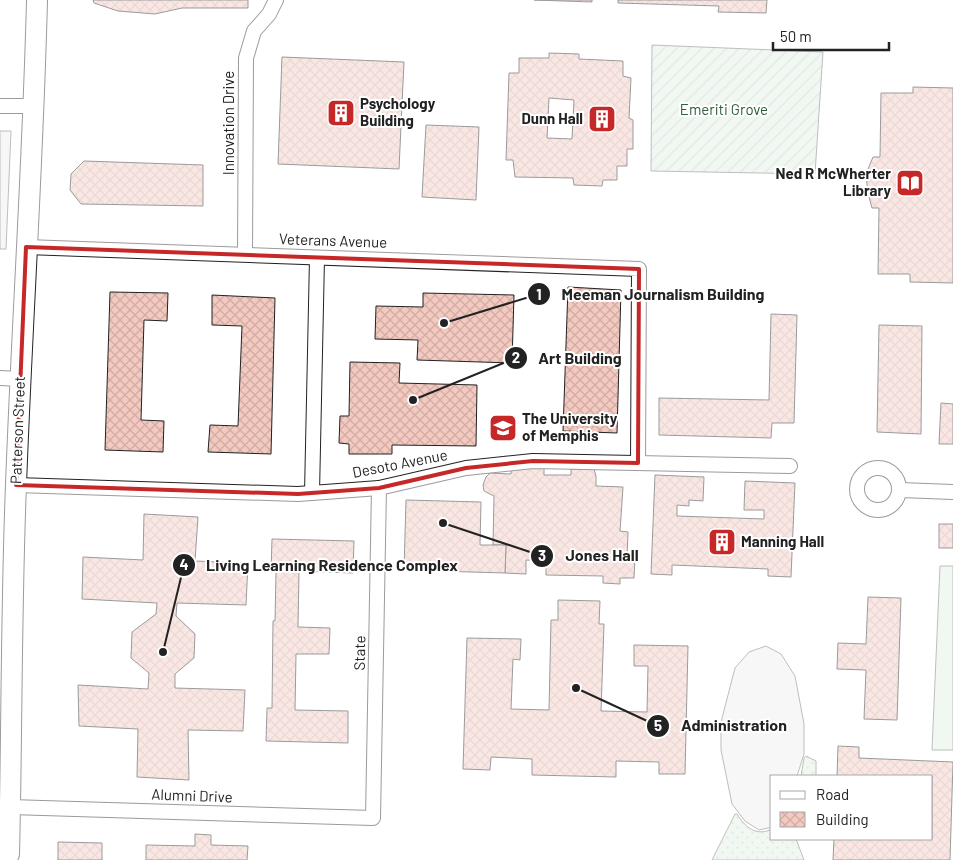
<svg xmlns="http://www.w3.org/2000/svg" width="953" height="860" font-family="Barlow,sans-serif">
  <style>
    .grass { fill: url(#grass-dots); stroke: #6f6f6f }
    .garden { fill: url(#garden-furrows); stroke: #6f6f6f }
    .pitch { fill: #e0efe3; stroke: #6f6f6f }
    .parking { fill: #ededed; stroke: #6f6f6f }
    .building { fill: url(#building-cross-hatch); stroke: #222; fill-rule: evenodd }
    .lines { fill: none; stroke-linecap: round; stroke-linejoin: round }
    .street-casing { stroke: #222; stroke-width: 16 }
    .secondary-casing { stroke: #222; stroke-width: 22 }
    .street { stroke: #fff; stroke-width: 14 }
    .secondary { stroke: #fff; stroke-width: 20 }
    .marked { fill: none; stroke: #c62828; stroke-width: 4; stroke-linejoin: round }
    .labels { text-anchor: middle; stroke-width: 4; stroke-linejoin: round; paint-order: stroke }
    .poi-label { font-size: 15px; font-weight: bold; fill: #222; stroke: #fff; text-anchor: start }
    .park-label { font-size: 15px; fill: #2f5e38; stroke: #fff }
    .street-label { font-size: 15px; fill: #222; stroke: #fff }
    .leader { fill: none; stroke: #222; stroke-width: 2 }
    .callout-dot { fill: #222; stroke: #fff; stroke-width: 2 }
    .mark-label { font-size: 15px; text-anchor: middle; font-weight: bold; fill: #fff }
    .callout-label { font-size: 16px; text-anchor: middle; font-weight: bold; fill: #222; stroke: #fff; stroke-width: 4; stroke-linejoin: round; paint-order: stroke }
  </style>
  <defs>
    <pattern id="grass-dots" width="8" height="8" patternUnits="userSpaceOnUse" patternTransform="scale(1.25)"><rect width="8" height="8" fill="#e0efe3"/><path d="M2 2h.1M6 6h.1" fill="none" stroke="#c0cdc2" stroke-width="1.8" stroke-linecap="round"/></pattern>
    <pattern id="garden-furrows" width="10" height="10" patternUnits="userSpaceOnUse" patternTransform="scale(1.25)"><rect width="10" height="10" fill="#e0efe3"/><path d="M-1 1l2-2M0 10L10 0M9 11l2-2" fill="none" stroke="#c0cdc2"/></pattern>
    <pattern id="building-cross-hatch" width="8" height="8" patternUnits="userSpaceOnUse" patternTransform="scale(1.25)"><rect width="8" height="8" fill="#f3c9c0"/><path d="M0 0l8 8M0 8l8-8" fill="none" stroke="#d0aca5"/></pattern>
  </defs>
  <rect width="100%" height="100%" fill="#fff"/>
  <g class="grass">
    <path d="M 806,756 L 816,761 L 816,776 L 801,776 L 804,758 Z"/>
    <path d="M 735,814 L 737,814 C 745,827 756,837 772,829 L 772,839 L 796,839 L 804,860 L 712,860 Z"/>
  </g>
  <path class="garden" d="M 652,45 L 823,52 L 815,174 L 651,171 Z"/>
  <path class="pitch" d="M 940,566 L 953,566 L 953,750 L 932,750 Z"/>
  <g class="parking">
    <path d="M 0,131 L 11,131 L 6,249 L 0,249 Z"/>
    <path d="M 766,646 L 781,654 L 795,676 L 804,724 L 804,754 L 797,776 L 772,776 L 772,827 L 759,830 L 745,821 L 732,804 L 721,750 L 721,722 L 735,668 L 749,652 Z"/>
  </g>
  <g class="building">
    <path d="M 93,0 L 248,0 L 248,8 L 182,8 L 155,14 L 118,11 L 94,3 Z"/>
    <path d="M 534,0 L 592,0 L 592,2 Z"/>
    <path d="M 618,0 L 767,0 L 766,13 L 718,12 L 719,6 L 618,3 Z"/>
    <path d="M 549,53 L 579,54 L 579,59 L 623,61 L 623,76 L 631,78 L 629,118 L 633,120 L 633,149 L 627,149 L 627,166 L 617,166 L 617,180 L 603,180 L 602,186 L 574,185 L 573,178 L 515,177 L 513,160 L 506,160 L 509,73 L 519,73 L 519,58 L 549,58 ZM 549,98 L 574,100 L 572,139 L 547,138 Z"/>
    <path d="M 282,57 L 404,62 L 399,169 L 278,164 Z"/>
    <path d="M 913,87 L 953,88 L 953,283 L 910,282 L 910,274 L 878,274 L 879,208 L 872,208 L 868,193 L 866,174 L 873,157 L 880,157 L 881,93 L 913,93 Z"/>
    <path d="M 426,125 L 479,127 L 476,200 L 422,197 Z"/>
    <path d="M 84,161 L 203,165 L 203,206 L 81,204 L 70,190 L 71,174 Z"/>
    <path d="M 568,287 L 621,290 L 617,433 L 563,431 Z"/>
    <path d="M 110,292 L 168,293 L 167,321 L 144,320 L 141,420 L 164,421 L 163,452 L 105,450 Z"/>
    <path d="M 423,293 L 514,295 L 512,363 L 417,360 L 418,340 L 375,339 L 376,306 L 423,307 Z"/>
    <path d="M 212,295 L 275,298 L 271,454 L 208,452 L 210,425 L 238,426 L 242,326 L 212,325 Z"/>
    <path d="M 771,314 L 797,315 L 794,423 L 772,423 L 771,438 L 659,435 L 659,398 L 769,400 Z"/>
    <path d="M 879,325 L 922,326 L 921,434 L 877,432 Z"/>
    <path d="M 350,362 L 400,363 L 399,383 L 477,385 L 476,446 L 392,445 L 392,454 L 349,454 L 349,444 L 339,443 L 340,416 L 349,416 Z"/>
    <path d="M 941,403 L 953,404 L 953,444 L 939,444 Z"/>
    <path d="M 511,468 L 544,468 L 544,475 L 571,475 L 571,469 L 594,469 L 596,476 L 596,486 L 623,487 L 620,531 L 628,532 L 627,558 L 635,558 L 634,578 L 620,578 L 620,584 L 603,583 L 603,576 L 546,575 L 546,561 L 526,560 L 526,574 L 505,573 L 506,545 L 493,545 L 494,496 L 484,491 L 483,485 L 486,477 L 490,473 L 511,474 Z"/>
    <path d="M 655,475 L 704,477 L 703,501 L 689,500 L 689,506 L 677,505 L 677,516 L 764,519 L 764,510 L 744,510 L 745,481 L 795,483 L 791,577 L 768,576 L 768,569 L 672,565 L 672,575 L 651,574 Z"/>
    <path d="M 406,500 L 481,502 L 480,545 L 506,545 L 505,573 L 404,570 Z"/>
    <path d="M 144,514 L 198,517 L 195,561 L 248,563 L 246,605 L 177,603 L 176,616 L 195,634 L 194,658 L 175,674 L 175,688 L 245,690 L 243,731 L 188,730 L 189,780 L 137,777 L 138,729 L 79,726 L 78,685 L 148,689 L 149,673 L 131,658 L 132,632 L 156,614 L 157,603 L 82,599 L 83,557 L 143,560 Z"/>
    <rect x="939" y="524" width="14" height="24"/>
    <path d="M 272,539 L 354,541 L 353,573 L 299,571 L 298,627 L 330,628 L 329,654 L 296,654 L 295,710 L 348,711 L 348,743 L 266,741 L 267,708 L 272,708 L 273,621 L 275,621 L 276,572 L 271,572 Z"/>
    <path d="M 868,597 L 901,598 L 897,720 L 864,719 L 866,670 L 837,669 L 838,643 L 866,644 Z"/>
    <path d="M 558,600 L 600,601 L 599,624 L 604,624 L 601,711 L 647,712 L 648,666 L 634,666 L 634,645 L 688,646 L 685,774 L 659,774 L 659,762 L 616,761 L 616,777 L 532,775 L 532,759 L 491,757 L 490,770 L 463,769 L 467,638 L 521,639 L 520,660 L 513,659 L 511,709 L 549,710 L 551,620 L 558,620 Z"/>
    <path d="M 838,746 L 859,747 L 859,758 L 953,762 L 950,860 L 833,860 L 834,839 L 932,839 L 932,776 L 837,776 Z"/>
    <path d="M 195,834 L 211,835 L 211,845 L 248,846 L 247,860 L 146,860 L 146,845 L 195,846 Z"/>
    <path d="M 58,842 L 102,843 L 102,860 L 58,860 Z"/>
  </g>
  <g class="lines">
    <defs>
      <g id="street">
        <path d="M 0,106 L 33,106"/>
        <path d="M 26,247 L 639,269 L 638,463"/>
        <path d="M 245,254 L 246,58 L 254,31 L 269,14 L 276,0"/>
        <path d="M 0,378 L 20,379"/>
        <circle cx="878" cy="489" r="21"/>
        <path d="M 16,485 L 298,494 L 379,488 L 466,468 L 533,461 L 790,466"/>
        <path d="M 900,490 L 953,492"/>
        <path d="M 312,493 L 317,258"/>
        <path d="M 10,807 L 373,818 L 379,488"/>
      </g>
      <path id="secondary" d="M 6,860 L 9,854 C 12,731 11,608 16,485 C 22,323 33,162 37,0"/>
    </defs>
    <use href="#street" class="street-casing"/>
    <use href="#secondary" class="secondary-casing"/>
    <use href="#street" class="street"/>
    <use href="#secondary" class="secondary"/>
  </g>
  <path d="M0 0H953V860H0ZM 26,247 L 639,269 L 638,463 L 533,461 L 466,468 L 379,488 L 298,494 L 16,485 Z" fill="#fff" fill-opacity=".55" fill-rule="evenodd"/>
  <path class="marked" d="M 26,247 L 639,269 L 638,463 L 533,461 L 466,468 L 379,488 L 298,494 L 16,485 Z"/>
  <defs>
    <symbol id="building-square" viewBox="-11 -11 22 22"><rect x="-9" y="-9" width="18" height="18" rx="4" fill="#c62828" stroke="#fff"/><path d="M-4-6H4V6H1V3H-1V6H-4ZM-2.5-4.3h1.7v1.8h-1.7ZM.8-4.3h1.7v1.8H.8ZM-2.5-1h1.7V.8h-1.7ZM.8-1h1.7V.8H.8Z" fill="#fff"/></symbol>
    <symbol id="library-square" viewBox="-11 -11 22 22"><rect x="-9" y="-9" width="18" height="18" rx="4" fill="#c62828" stroke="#fff"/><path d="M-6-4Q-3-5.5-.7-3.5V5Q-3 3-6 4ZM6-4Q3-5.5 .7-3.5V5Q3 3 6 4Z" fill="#fff"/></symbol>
    <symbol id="university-square" viewBox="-11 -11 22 22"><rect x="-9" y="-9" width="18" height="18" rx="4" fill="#c62828" stroke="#fff"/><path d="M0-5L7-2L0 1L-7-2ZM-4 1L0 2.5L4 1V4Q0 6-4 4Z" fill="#fff"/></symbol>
  </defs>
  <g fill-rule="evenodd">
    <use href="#building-square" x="325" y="97" width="32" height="32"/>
    <use href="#building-square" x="586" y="103" width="32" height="32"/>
    <use href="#library-square" x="894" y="167" width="32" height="32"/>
    <use href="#university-square" x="487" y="412" width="32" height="32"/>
    <use href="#building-square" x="706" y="526" width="32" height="32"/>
  </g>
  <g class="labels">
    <g class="poi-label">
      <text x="360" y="109">Psychology<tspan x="360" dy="17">Building</tspan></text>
      <text x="583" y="124" text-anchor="end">Dunn Hall</text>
      <text x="891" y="179" text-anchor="end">Ned R McWherter<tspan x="891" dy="17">Library</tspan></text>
      <text x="522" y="424">The University<tspan x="522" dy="17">of Memphis</tspan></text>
      <text x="741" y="547">Manning Hall</text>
    </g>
    <g class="park-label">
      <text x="724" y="115">Emeriti Grove</text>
    </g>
    <g class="street-label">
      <text transform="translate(229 123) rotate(-90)" y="5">Innovation Drive</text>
      <text transform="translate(333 241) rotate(2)" y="5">Veterans Avenue</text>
      <text transform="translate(18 430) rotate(-88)" y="5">Patterson Street</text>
      <text transform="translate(400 464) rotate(-11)" y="5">Desoto Avenue</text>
      <text transform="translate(360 653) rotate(-89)" y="5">State</text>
      <text transform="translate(192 796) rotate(2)" y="5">Alumni Drive</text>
    </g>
  </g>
  <path class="leader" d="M444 323L539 294M413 400L516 358M443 523L542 556M163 652L184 565M576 688L658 726"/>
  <g class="callout-dot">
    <circle cx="444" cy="323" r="5"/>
    <circle cx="413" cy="400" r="5"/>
    <circle cx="443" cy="523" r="5"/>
    <circle cx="163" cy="652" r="5"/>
    <circle cx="576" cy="688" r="5"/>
    <circle cx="539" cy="294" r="12"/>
    <circle cx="516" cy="358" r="12"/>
    <circle cx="542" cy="556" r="12"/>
    <circle cx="184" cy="565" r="12"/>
    <circle cx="658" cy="726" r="12"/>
  </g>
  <g class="mark-label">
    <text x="539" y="300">1</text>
    <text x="516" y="363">2</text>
    <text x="542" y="561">3</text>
    <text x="184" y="570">4</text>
    <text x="658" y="731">5</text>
  </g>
  <g class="callout-label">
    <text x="663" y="300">Meeman Journalism Building</text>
    <text x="580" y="364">Art Building</text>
    <text x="602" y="561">Jones Hall</text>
    <text x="332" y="571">Living Learning Residence Complex</text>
    <text x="734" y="731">Administration</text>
  </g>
  <rect x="770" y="775" width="162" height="65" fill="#ffffff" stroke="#a7a7a7"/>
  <rect x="780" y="791" width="25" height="8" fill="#ffffff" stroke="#a7a7a7"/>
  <text x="816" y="800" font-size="15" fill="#222222">Road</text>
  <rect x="780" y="812" width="25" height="15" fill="url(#building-cross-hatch)" stroke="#a7a7a7"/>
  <text x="816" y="825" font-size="15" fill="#222222">Building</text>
  <path d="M773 42v8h116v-8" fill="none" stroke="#222222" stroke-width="2.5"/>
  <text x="780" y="42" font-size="15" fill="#222222" stroke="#ffffff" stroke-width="4" paint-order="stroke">50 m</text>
</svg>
